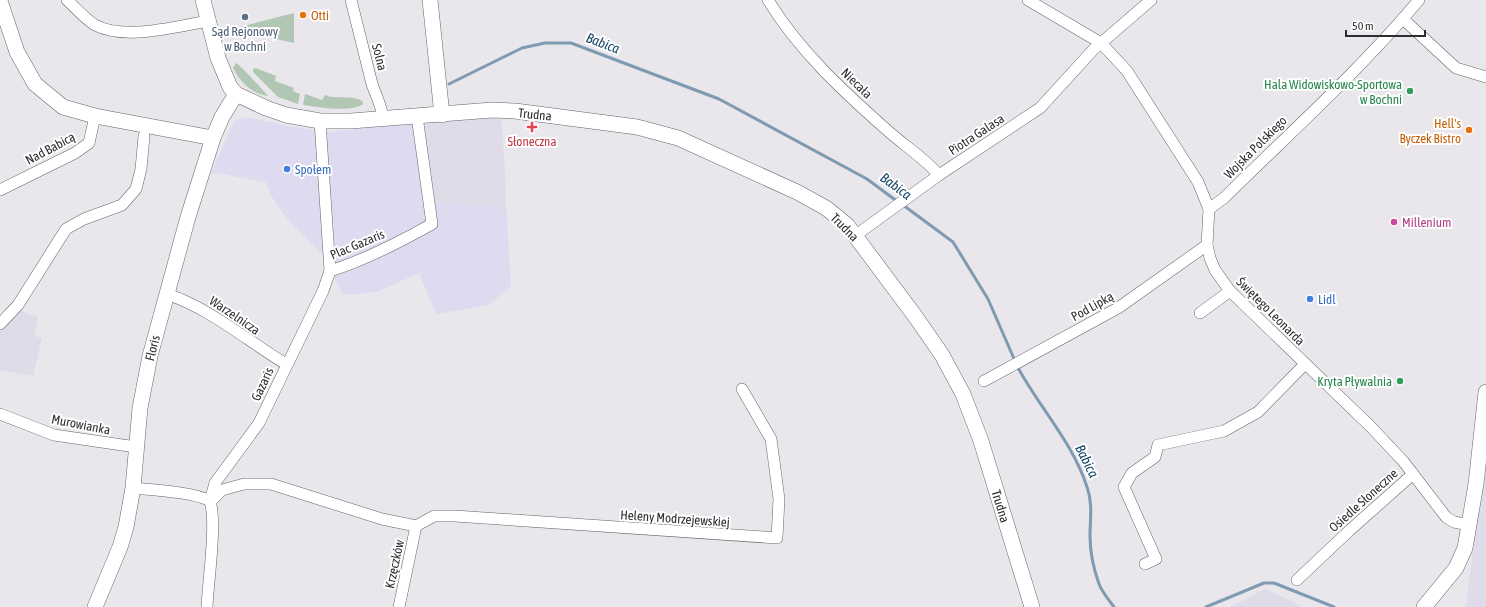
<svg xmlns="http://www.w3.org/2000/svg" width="1486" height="607" font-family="'Asap Condensed',sans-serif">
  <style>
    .commercial { fill: #dedaf0 }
    .built { fill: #e0dbe8 }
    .green { fill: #b1c7b4 }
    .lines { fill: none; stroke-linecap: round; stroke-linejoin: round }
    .stream { stroke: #7e9bb2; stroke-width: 3 }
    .street-casing { stroke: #666469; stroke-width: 12 }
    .secondary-casing { stroke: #666469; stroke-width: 16 }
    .street { stroke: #fff; stroke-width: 11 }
    .secondary { stroke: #fff; stroke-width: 15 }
    .food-dot { fill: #e8710a; stroke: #fff; stroke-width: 1.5 }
    .service-dot { fill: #5c6f8a; stroke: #fff; stroke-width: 1.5 }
    .leisure-dot { fill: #2e9e5b; stroke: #fff; stroke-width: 1.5 }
    .health-dot { fill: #e0444e; stroke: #fff; stroke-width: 1.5 }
    .shop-dot { fill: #3f7fe0; stroke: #fff; stroke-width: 1.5 }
    .hotel-dot { fill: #d1479c; stroke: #fff; stroke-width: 1.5 }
    .labels { text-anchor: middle; stroke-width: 4; stroke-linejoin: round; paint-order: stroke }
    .food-label { font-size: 13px; fill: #c56008; stroke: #fff; text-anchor: start }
    .service-label { font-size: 13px; fill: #4e5e75; stroke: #fff }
    .street-label { font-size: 13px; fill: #2f2d30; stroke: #fff }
    .leisure-label { font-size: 13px; fill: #27864d; stroke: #fff; text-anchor: end }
    .health-label { font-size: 13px; fill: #be3a42; stroke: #fff }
    .shop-label { font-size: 13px; fill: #366cbe; stroke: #fff; text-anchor: start }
    .hotel-label { font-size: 13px; fill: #b23c85; stroke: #fff; text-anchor: start }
    .water-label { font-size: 14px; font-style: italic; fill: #154667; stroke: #fff }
  </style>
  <rect width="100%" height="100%" fill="#e9e6ec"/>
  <path class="commercial" d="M 245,117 L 299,128 L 328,132 L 416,123 L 428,204 L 506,206 L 511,286 L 489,305 L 436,314 L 419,273 L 377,292 L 343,295 L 323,255 L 288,220 L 270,194 L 267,183 L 218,173 L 211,174 L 234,121 Z"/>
  <g class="built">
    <path d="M 501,114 L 505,171 L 506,206 L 428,204 L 416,123 Z"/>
    <path d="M 18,310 L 38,317 L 34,336 L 42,338 L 33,376 L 0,370 L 0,329 Z"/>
    <path d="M 1486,444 L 1486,607 L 1466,607 L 1470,574 Z"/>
    <path d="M 1265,589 L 1294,602 L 1299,607 L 1230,607 Z"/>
  </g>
  <g class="green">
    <path d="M 294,13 L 294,43 L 232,29 Z"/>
    <path d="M 236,63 C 239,64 265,92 268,96 C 252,94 240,82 233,68 Z"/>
    <path d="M 256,68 L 276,76 L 275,81 L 294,88 L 293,91 L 300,94 L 298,104 L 278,97 L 253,72 L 253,69 Z"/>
    <path d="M 305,94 L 322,100 L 325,95 C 336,100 354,94 363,102 L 363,104 C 352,113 317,107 303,105 Z"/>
  </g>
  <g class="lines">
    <g class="stream">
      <path d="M 449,84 L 522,48 L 545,43 L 571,43 L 719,99 L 867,179 L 898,202"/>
      <path d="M 903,205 L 953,242 L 988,299 L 1015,361"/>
      <path d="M 1017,366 C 1039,407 1073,443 1087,487 C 1093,503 1090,520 1090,536 C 1090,551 1094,570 1099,584 C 1102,592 1109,600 1114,607"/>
      <path d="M 1206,607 L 1264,583 L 1274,583 L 1334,607"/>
    </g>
    <defs>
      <g id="street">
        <path d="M 67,0 C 76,8 85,19 95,25 C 125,41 176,26 209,21"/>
        <path d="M 351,0 C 358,28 365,56 372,84 C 376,96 382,106 383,119"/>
        <path d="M 768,0 C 799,51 844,92 888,131 C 905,146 924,158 939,175"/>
        <path d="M 1028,0 L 1101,43 L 1127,71 L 1198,182 L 1209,209 L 1207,245 L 1210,258 L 1215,270 L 1230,291 L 1371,427 L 1403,461 L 1446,517 L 1454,522 L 1469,525"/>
        <path d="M 1403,19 L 1456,68 L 1486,77"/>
        <path d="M 0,190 L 75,153 L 89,143 L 95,116"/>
        <path d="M 1209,209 L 1224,198 C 1290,133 1360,70 1419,0"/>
        <path d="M 856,235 L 939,175 L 1040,108 L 1093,50 L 1151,0"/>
        <path d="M 330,271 C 365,260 400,242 432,224 L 417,116"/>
        <path d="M 167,294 C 211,309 246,340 286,364"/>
        <path d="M 1200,313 L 1230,291"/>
        <path d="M 0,324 L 18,305 L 66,229 L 84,219 L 122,205 L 136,189 L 141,169 L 144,136"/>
        <path d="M 984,381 L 1118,308 L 1207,245"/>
        <path d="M 0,414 L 54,435 L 136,447"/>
        <path d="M 133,488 C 153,490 194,492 210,501"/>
        <path d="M 210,501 L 215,483 L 259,423 L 323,291 L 330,271 L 320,121"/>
        <path d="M 211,501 L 222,490 L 244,484 L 271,484 L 382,519 L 416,526"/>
        <path d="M 416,526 L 434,516 L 455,516 L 777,538 L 779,499 L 771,439 L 742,389"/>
        <path d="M 1145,564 L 1156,559 L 1124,487 L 1132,473 L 1155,457 L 1158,445 L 1224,431 L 1258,412 L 1305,364"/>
        <path d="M 1297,580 L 1350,530 L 1413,474"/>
        <path d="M 207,607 C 208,582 217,523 210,501"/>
        <path d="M 399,607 L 416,526"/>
      </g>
      <g id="secondary">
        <path d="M 203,0 L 218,58 L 230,87 L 236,94 L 266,108 L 286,115 L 320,121 L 351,121 L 492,110 L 515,111 L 637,127 L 678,138 L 797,192 L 826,208 L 847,225 L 915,316 L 942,355 L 963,394 L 981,441 L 1032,607"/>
        <path d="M 430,0 L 442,115"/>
        <path d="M 0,1 L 17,52 L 35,84 L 63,107 L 95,116 L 213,138"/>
        <path d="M 95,607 L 120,547 L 126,527 L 133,488 L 140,408 L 150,356 L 188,217 L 213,138 L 222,117 L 236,94"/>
        <path d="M 1424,607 L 1456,568 L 1465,548 L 1476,484 L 1486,392"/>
      </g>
    </defs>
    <use href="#street" class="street-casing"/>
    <use href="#secondary" class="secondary-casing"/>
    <use href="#street" class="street"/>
    <use href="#secondary" class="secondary"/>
  </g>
  <g class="food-dot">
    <circle cx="303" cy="15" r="4"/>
    <circle cx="1469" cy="130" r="4"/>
  </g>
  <circle class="service-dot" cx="245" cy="17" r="4"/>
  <g class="leisure-dot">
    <circle cx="1410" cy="91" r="4"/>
    <circle cx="1400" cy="381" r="4"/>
  </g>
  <path class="health-dot" d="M530 121h4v4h4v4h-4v4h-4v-4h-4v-4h4z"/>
  <g class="shop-dot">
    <circle cx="287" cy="169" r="4"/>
    <circle cx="1310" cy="299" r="4"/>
  </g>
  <circle class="hotel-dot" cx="1394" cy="222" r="4"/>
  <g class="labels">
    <g class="food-label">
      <text x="311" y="20">Otti</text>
      <text x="1461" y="128" text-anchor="end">Hell's<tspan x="1461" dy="15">Byczek Bistro</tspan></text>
    </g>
    <g class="service-label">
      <text x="245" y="36">Sąd Rejonowy<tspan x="245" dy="15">w Bochni</tspan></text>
    </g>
    <g class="street-label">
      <text transform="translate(380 57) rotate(76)" y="5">Solna</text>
      <text transform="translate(857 83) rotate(44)" y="5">Niecała</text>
      <text transform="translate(535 114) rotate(6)" y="5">Trudna</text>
      <text transform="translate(976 134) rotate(-33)" y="5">Piotra Galasa</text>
      <text transform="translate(1255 147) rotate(-45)" y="5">Wojska Polskiego</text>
      <text transform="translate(50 148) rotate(-28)" y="5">Nad Babicą</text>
      <text transform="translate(845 227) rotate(45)" y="5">Trudna</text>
      <text transform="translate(357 244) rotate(-23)" y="5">Plac Gazaris</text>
      <text transform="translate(1092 306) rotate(-29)" y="5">Pod Lipką</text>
      <text transform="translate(1271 311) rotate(45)" y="5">Świętego Leonarda</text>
      <text transform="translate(235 315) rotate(34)" y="5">Warzelnicza</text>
      <text transform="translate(152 348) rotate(-76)" y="5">Floris</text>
      <text transform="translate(262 384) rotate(-65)" y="5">Gazaris</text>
      <text transform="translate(81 424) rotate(11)" y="5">Murowianka</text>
      <text transform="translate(1363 500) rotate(-42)" y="5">Osiedle Słoneczne</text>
      <text transform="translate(1001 506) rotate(73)" y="5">Trudna</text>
      <text transform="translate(675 518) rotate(4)" y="5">Heleny Modrzejewskiej</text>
      <text transform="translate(394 564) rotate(-78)" y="5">Krzęczków</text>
    </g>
    <g class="leisure-label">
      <text x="1402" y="89">Hala Widowiskowo-Sportowa<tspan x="1402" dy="15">w Bochni</tspan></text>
      <text x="1392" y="386">Kryta Pływalnia</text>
    </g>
    <g class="health-label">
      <text x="532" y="146">Słoneczna</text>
    </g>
    <g class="shop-label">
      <text x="295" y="174">Społem</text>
      <text x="1318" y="304">Lidl</text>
    </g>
    <g class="hotel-label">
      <text x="1402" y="227">Millenium</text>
    </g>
    <g class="water-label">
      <text transform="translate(603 43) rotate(21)" y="5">Babica</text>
      <text transform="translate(896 186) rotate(36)" y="5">Babica</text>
      <text transform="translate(1087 461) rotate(63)" y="5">Babica</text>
    </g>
  </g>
  <path d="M1346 30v6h79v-6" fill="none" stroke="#2f2d30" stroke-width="2"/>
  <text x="1352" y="30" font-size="12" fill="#2f2d30" stroke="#ffffff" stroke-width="3" paint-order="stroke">50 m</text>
</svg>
